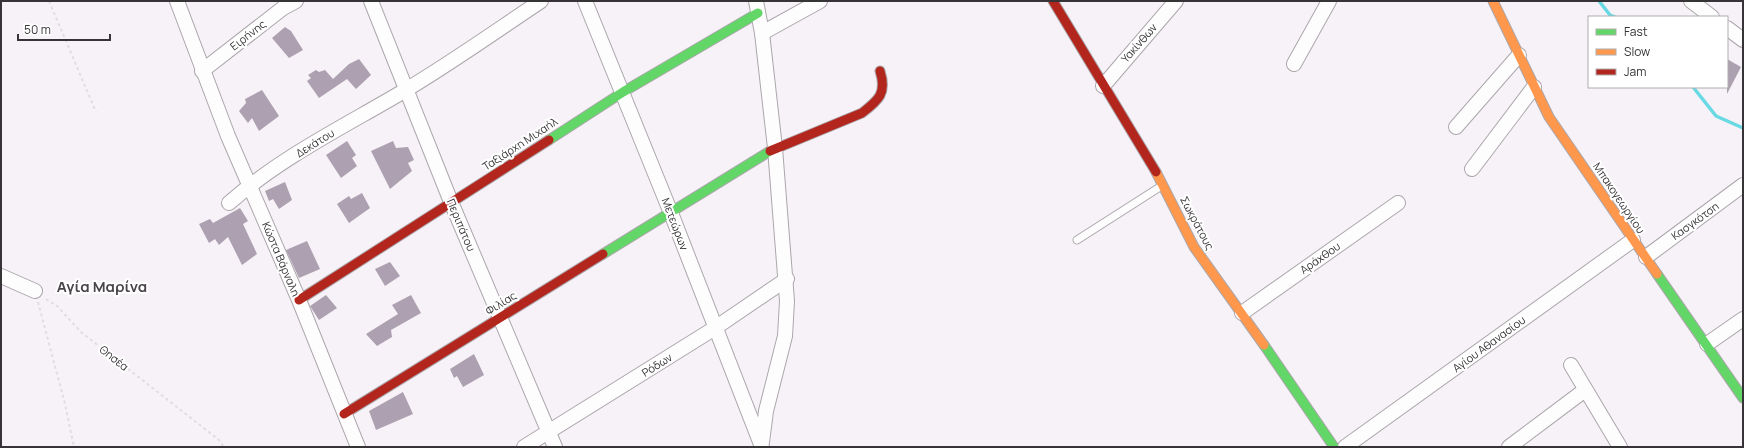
<svg xmlns="http://www.w3.org/2000/svg" width="1744" height="448" font-family="Manrope,sans-serif">
  <style>
    .lines { fill: none; stroke-linecap: round; stroke-linejoin: round }
    .stream { stroke: #69dae3; stroke-width: 3.5 }
    .building { fill: #ada0b0 }
    .lane-casing { stroke: #aba7ab; stroke-width: 9 }
    .street-casing { stroke: #aba7ab; stroke-width: 16 }
    .fast-casing { stroke: #aba7ab; stroke-width: 11 }
    .slow-casing { stroke: #aba7ab; stroke-width: 11 }
    .jam-casing { stroke: #aba7ab; stroke-width: 11 }
    .path { stroke: #dfdedf; stroke-width: 2; stroke-dasharray: 3 3; stroke-linecap: butt }
    .lane { stroke: #fefdfe; stroke-width: 7 }
    .street { stroke: #fefdfe; stroke-width: 14 }
    .fast { stroke: #63d668; stroke-width: 9 }
    .slow { stroke: #ff974d; stroke-width: 9 }
    .jam { stroke: #b3261e; stroke-width: 9 }
    .labels { text-anchor: middle; stroke-width: 4; stroke-linejoin: round; paint-order: stroke }
    .street-label { font-size: 11px; fill: #373437; stroke: #fff }
    .district-label { font-size: 15px; font-weight: bold; fill: #4a444b; stroke: #fff }
  </style>
  <rect width="100%" height="100%" fill="#f7f2f7"/>
  <g class="lines">
    <g class="stream">
      <path d="M 1599,1 L 1610,15 L 1615,17"/>
      <path d="M 1693,87 L 1716,116 L 1743,128"/>
    </g>
  </g>
  <g class="building">
    <path d="M 285,27 L 291,31 L 303,50 L 289,58 L 272,38 Z"/>
    <path d="M 359,59 L 371,75 L 356,89 L 347,79 L 319,98 L 307,81 L 311,78 L 308,75 L 316,70 L 319,72 L 325,70 L 333,79 L 349,64 Z"/>
    <path d="M 1727,59 L 1741,67 L 1727,94 Z"/>
    <path d="M 262,90 L 279,116 L 259,131 L 252,118 L 248,123 L 239,111 L 246,103 L 245,99 Z"/>
    <path d="M 347,141 L 356,155 L 352,158 L 357,166 L 341,178 L 326,155 Z"/>
    <path d="M 393,141 L 396,148 L 408,147 L 414,160 L 408,163 L 412,171 L 390,189 L 371,151 Z"/>
    <path d="M 285,182 L 292,200 L 279,209 L 273,199 L 269,201 L 265,191 Z"/>
    <path d="M 362,193 L 370,208 L 349,223 L 337,204 L 349,196 L 351,199 Z"/>
    <path d="M 240,208 L 248,221 L 243,224 L 257,254 L 242,265 L 228,237 L 219,245 L 215,239 L 209,243 L 199,224 L 210,219 L 213,223 Z"/>
    <path d="M 307,241 L 320,269 L 299,278 L 286,250 Z"/>
    <path d="M 390,262 L 400,276 L 385,286 L 375,269 Z"/>
    <path d="M 326,295 L 337,308 L 319,320 L 310,306 Z"/>
    <path d="M 411,295 L 421,313 L 391,330 L 392,337 L 377,346 L 366,334 L 398,314 L 392,305 Z"/>
    <path d="M 474,354 L 484,375 L 463,387 L 457,376 L 454,378 L 450,369 Z"/>
    <path d="M 403,392 L 413,414 L 376,430 L 369,411 Z"/>
  </g>
  <g class="lines">
    <defs>
      <path id="lane" d="M 1077,240 L 1163,185"/>
      <g id="street">
        <path d="M 177,1 L 228,136 L 299,300 L 358,447"/>
        <path d="M 371,1 L 451,202 L 555,447"/>
        <path d="M 585,1 L 671,213 L 762,447"/>
        <path d="M 756,1 L 762,33 L 775,148 L 787,301 L 785,336 L 766,411 L 762,442"/>
        <path d="M 1691,1 L 1712,17"/>
        <path d="M 1727,28 L 1743,40"/>
        <path d="M 762,33 L 820,1"/>
        <path d="M 1294,64 L 1329,1"/>
        <path d="M 202,71 L 283,8 L 296,1"/>
        <path d="M 1103,86 L 1176,1"/>
        <path d="M 1456,127 L 1519,55"/>
        <path d="M 1472,169 L 1534,87"/>
        <path d="M 229,203 C 281,157 345,126 404,91 C 451,63 496,31 541,1"/>
        <path d="M 1646,257 L 1743,185"/>
        <path d="M 1,276 L 35,291"/>
        <path d="M 1242,313 L 1398,203"/>
        <path d="M 1707,344 L 1743,319"/>
        <path d="M 1571,365 L 1620,447"/>
        <path d="M 524,447 L 715,328 L 787,279"/>
        <path d="M 1345,447 L 1633,240"/>
        <path d="M 1509,447 L 1585,390"/>
      </g>
      <g id="fast">
        <path d="M 549,140 L 623,92 L 758,13"/>
        <path d="M 603,254 L 770,151"/>
        <path d="M 1657,274 L 1743,398"/>
        <path d="M 1264,345 L 1334,447"/>
      </g>
      <g id="slow">
        <path d="M 1493,1 L 1549,117 L 1657,274"/>
        <path d="M 1156,172 L 1194,247 L 1264,345"/>
      </g>
      <g id="jam">
        <path d="M 1053,1 L 1156,172"/>
        <path d="M 770,151 L 862,113 C 879,100 887,93 880,71"/>
        <path d="M 299,300 L 549,140"/>
        <path d="M 344,414 L 603,254"/>
      </g>
    </defs>
    <use href="#lane" class="lane-casing"/>
    <use href="#street" class="street-casing"/>
    <use href="#fast" class="fast-casing"/>
    <use href="#slow" class="slow-casing"/>
    <use href="#jam" class="jam-casing"/>
    <g class="path">
      <path d="M 49,1 L 96,112"/>
      <path d="M 46,299 L 57,306 L 81,332 L 219,440 L 224,447"/>
      <path d="M 38,302 L 65,404 L 74,447"/>
    </g>
    <use href="#lane" class="lane"/>
    <use href="#street" class="street"/>
    <use href="#fast" class="fast"/>
    <use href="#slow" class="slow"/>
    <use href="#jam" class="jam"/>
  </g>
  <g class="labels">
    <g class="street-label">
      <text transform="translate(248 35) rotate(-38)" y="4">Ειρήνης</text>
      <text transform="translate(1139 43) rotate(-49)" y="4">Υακίνθων</text>
      <text transform="translate(315 143) rotate(-32)" y="4">Δεκάτου</text>
      <text transform="translate(520 144) rotate(-33)" y="4">Ταξιάρχη Μιχαήλ</text>
      <text transform="translate(1619 198) rotate(56)" y="4">Μπακογεωργίου</text>
      <text transform="translate(1695 221) rotate(-36)" y="4">Κασγκότση</text>
      <text transform="translate(1197 223) rotate(62)" y="4">Σωκράτους</text>
      <text transform="translate(675 224) rotate(69)" y="4">Μετεώρων</text>
      <text transform="translate(461 225) rotate(67)" y="4">Περιπάτου</text>
      <text transform="translate(1320 258) rotate(-35)" y="4">Αράχθου</text>
      <text transform="translate(281 259) rotate(67)" y="4">Κώστα Βάρναλη</text>
      <text transform="translate(501 303) rotate(-32)" y="4">Φιλίας</text>
      <text transform="translate(1489 344) rotate(-36)" y="4">Αγίου Αθανασίου</text>
      <text transform="translate(114 358) rotate(38)" y="4">Θησέα</text>
      <text transform="translate(657 365) rotate(-32)" y="4">Ρόδων</text>
    </g>
    <g class="district-label">
      <text x="102" y="292">Αγία Μαρίνα</text>
    </g>
  </g>
  <rect width="1744" height="448" fill="none" stroke="#373437" stroke-width="4"/>
  <rect x="1588" y="16" width="140" height="72" fill="#ffffff" stroke="#afaeaf"/>
  <rect x="1596" y="29" width="20" height="6" fill="#63d668" stroke="#afaeaf"/>
  <text x="1624" y="36" font-size="12" fill="#373437">Fast</text>
  <rect x="1596" y="49" width="20" height="6" fill="#ff974d" stroke="#afaeaf"/>
  <text x="1624" y="56" font-size="12" fill="#373437">Slow</text>
  <rect x="1596" y="69" width="20" height="6" fill="#b3261e" stroke="#afaeaf"/>
  <text x="1624" y="76" font-size="12" fill="#373437">Jam</text>
  <path d="M18 34v6h92v-6" fill="none" stroke="#373437" stroke-width="2"/>
  <text x="24" y="34" font-size="12" fill="#373437" stroke="#ffffff" stroke-width="3" paint-order="stroke">50 m</text>
</svg>
